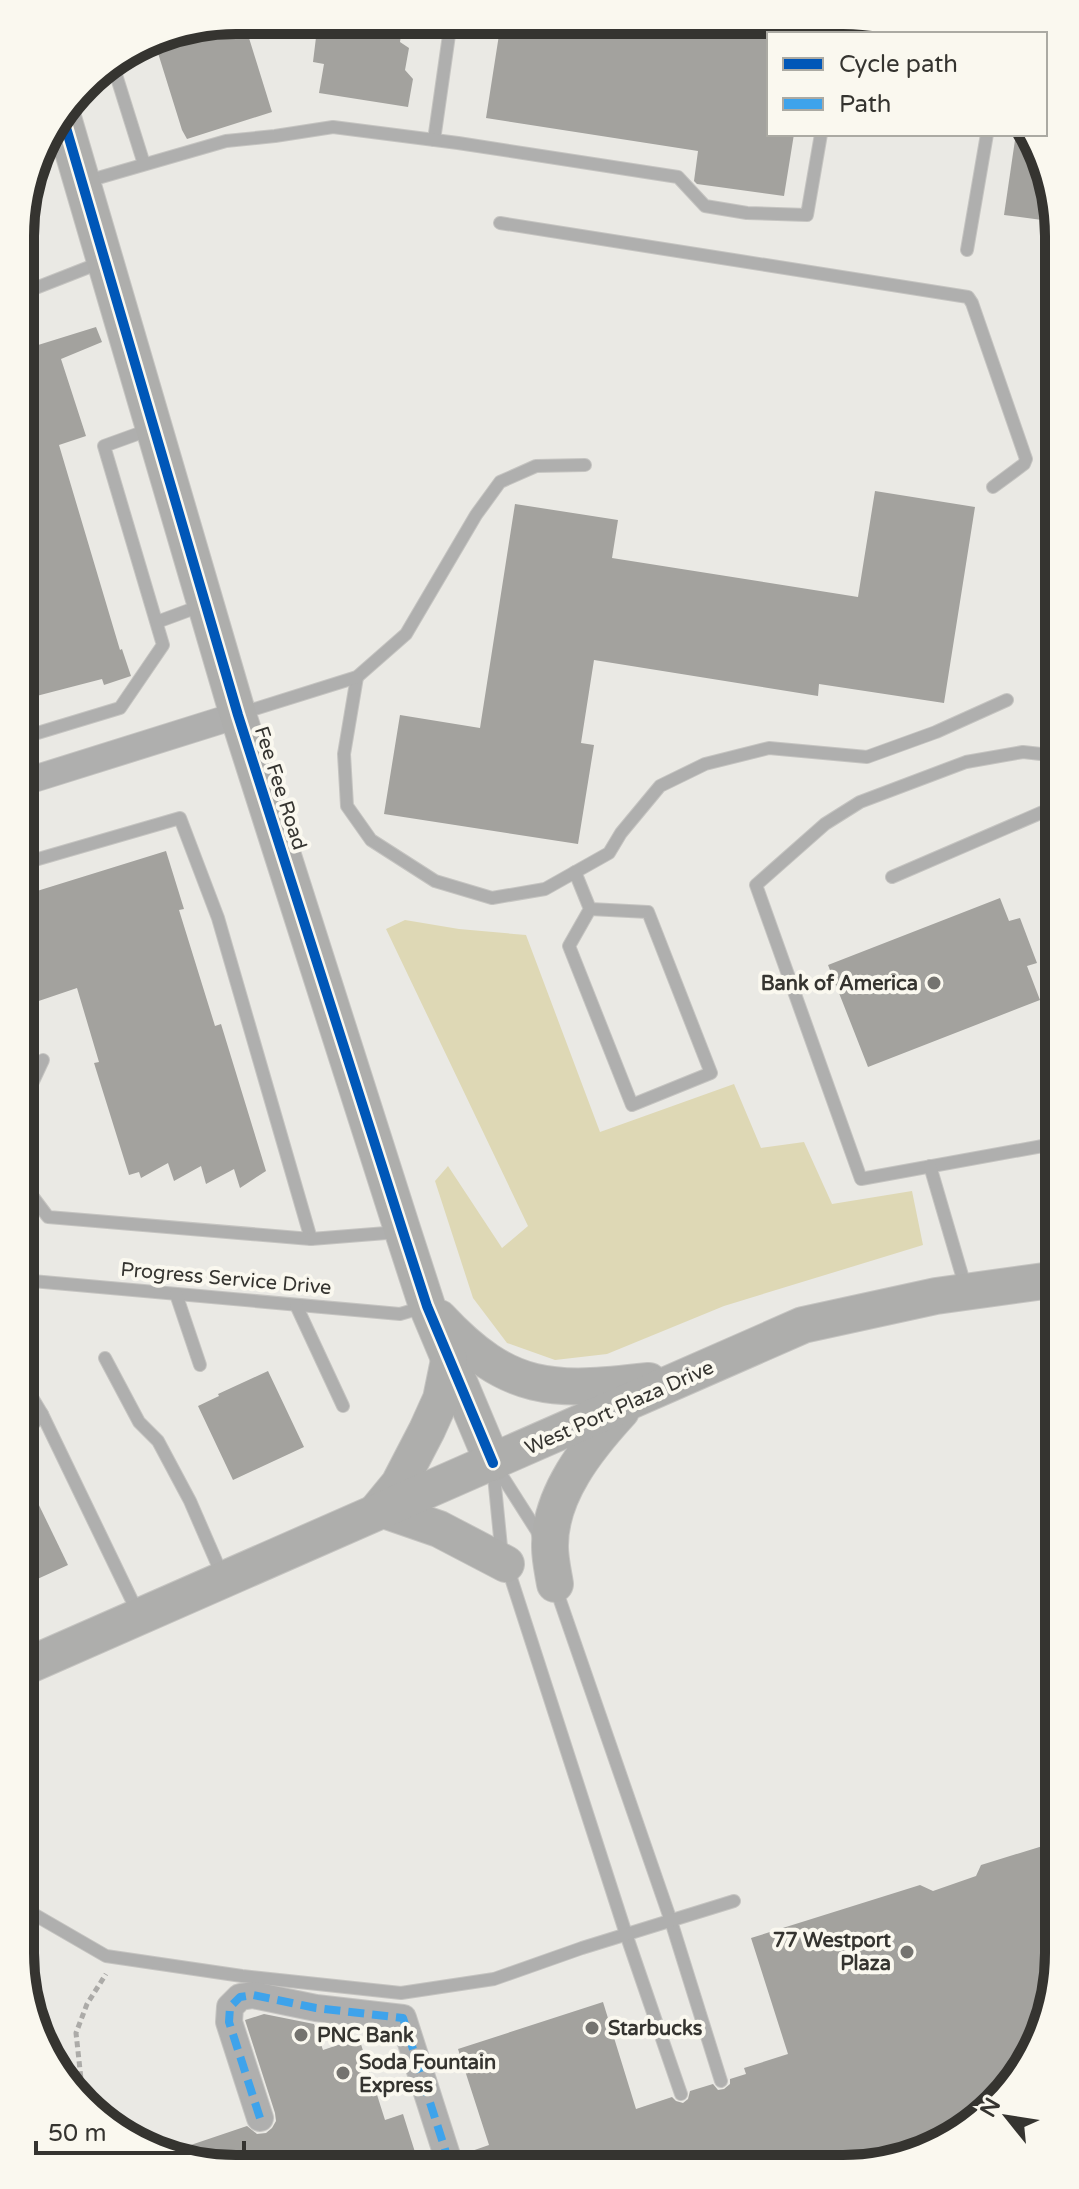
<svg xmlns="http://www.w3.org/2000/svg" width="1079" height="2189" font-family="'Varela Round',sans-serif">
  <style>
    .green { fill: #ded8b5 }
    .building { fill: #a3a29e }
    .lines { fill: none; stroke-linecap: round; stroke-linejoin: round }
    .lane-casing { stroke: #c5c4c1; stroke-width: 14 }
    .street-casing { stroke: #c5c4c1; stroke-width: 28 }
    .secondary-casing { stroke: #c5c4c1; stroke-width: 38 }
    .path { stroke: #acaba8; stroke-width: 5; stroke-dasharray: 6 4; stroke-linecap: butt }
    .lane { stroke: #afafae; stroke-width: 12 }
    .street { stroke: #afafae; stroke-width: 26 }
    .secondary { stroke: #aeaeac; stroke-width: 36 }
    .quiet { stroke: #3ea3eb; stroke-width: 8; stroke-dasharray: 16 8; stroke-linecap: butt }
    .cycleway-casing { stroke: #faf8ef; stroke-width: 15 }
    .cycleway { stroke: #0057b8; stroke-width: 10 }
    .poi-dot { fill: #74736f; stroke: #faf8ef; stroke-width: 3 }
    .labels { text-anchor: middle; stroke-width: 8; stroke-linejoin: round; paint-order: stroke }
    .street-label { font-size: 20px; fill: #353430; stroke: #faf8ef }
    .poi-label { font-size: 20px; font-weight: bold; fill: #353430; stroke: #faf8ef; text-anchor: start }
    .rim { fill: none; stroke: #353430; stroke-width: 10 }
  </style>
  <rect width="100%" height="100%" fill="#eae9e4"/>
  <path class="green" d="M 405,920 L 459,929 L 526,935 L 600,1132 L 734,1084 L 761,1148 L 804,1142 L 832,1204 L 912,1191 L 923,1245 L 724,1306 L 607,1354 L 555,1360 L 507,1343 L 473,1298 L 435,1181 L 448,1166 L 502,1248 L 528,1226 L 386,929 Z"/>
  <g class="building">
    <path d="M 236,20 L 290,20 L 291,25 L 249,38 L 272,112 L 187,139 L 182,130 L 153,37 Z"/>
    <path d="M 318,21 L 403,21 L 400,42 L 409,48 L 405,70 L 413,79 L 408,107 L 319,93 L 324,64 L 313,62 Z"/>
    <path d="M 501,22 L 707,23 L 769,33 L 769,134 L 794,134 L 784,196 L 697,184 L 694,181 L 698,151 L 486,118 Z"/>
    <path d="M 1015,140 L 1031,142 L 1048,167 L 1057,222 L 1004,215 Z"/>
    <path d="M 96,327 L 102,342 L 61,359 L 86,436 L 59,445 L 120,650 L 122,649 L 131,676 L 104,685 L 102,679 L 21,700 L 22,350 Z"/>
    <path d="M 875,491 L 975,507 L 944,703 L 819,684 L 818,696 L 594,660 L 581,743 L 594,745 L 578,844 L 384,814 L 400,715 L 480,728 L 515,504 L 618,520 L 612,558 L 858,597 Z"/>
    <path d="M 166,851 L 184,909 L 179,910 L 215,1026 L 221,1024 L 266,1171 L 240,1188 L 234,1169 L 206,1184 L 201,1166 L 174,1181 L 168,1163 L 141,1178 L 139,1172 L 129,1175 L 94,1063 L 99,1062 L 77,988 L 21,1007 L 21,903 L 39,897 L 37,891 Z"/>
    <path d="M 1000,898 L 1009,921 L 1020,918 L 1037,963 L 1027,966 L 1040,1000 L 868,1067 L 828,965 Z"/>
    <path d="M 268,1371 L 304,1447 L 233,1480 L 198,1406 L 219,1396 L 218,1394 Z"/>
    <path d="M 20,1466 L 68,1565 L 20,1587 Z"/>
    <path d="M 1059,1841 L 1058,1967 L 1014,2085 L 912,2158 L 843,2169 L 467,2168 L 463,2154 L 489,2145 L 458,2049 L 603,2002 L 636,2109 L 672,2097 L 676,2101 L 683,2103 L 688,2099 L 690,2091 L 713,2084 L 718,2090 L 724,2089 L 730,2084 L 730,2079 L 746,2074 L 744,2068 L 788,2054 L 751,1938 L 920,1885 L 933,1891 L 976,1876 L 981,1865 Z"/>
    <path d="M 264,2014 L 314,2024 L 323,2050 L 359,2038 L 385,2120 L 403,2114 L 420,2168 L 208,2167 L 173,2151 L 247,2126 L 257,2134 L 266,2133 L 272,2128 L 276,2121 L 275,2113 L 245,2020 Z"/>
  </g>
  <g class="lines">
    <defs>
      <g id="lane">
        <path d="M 818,24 L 834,30 L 834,34"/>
        <path d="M 112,62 L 144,164"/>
        <path d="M 434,140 L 451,21"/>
        <path d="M 84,182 L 226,141 L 275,136 L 333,127 L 458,143 L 678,177 L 705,206 L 747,213 L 807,215 L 821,134"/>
        <path d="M 500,223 L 968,297 L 972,303 L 1026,459 L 1024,464 L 993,487"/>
        <path d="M 967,250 L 987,134"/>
        <path d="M 22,271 L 28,291 L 102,262"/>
        <path d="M 157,622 L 203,605"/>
        <path d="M 357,677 L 344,754 L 347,806 L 371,840 L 435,881 L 492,898 L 545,889 L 609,853 L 621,833 L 660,786 L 705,764 L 769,748 L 867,757 L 936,732 L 1007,700"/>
        <path d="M 242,713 L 357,677 L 406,634 L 476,515 L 500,482 L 536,466 L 585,465"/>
        <path d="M 21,738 L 120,708 L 163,645 L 104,446 L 151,429"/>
        <path d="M 575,872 L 590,909 L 569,946 L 632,1105 L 711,1073 L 648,912 L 590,909"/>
        <path d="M 892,877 L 1059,805"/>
        <path d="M 21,1107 L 43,1060"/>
        <path d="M 1059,1143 L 861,1179 L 756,885 L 825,824 L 860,802 L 966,762 L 1023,752 L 1059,756"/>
        <path d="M 930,1166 L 966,1289"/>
        <path d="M 21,1189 L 27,1189 L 48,1217 L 311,1239 L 218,918 L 180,818 L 21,864"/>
        <path d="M 311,1239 L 399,1232"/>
        <path d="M 21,1280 L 400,1314 L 424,1307"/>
        <path d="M 176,1294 L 200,1365"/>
        <path d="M 296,1305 L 343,1406"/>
        <path d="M 105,1358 L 139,1422 L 158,1441 L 190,1501 L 223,1577"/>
        <path d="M 42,1414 L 138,1613"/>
        <path d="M 21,1438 L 42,1414 L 21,1379"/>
        <path d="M 495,1465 L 537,1531 L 539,1538"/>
        <path d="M 493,1466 L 501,1547 L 626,1934 L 681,2094"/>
        <path d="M 555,1586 L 671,1921 L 721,2081"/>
        <path d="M 20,1900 L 23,1908 L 106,1956 L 242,1976 L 401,1993 L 494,1979 L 582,1948 L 734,1901"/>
      </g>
      <g id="street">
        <path d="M 21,783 L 238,715"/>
        <path d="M 260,2118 L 229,2022 L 230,2007 L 240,1997 L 253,1995 L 316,2008 L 403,2018 L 451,2168"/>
      </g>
      <g id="secondary">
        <path d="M 62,114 L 238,715 L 403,1232 L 427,1306 L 493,1463"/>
        <path d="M 439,1318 C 509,1393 552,1392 649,1381"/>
        <path d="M 384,1510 L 439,1529 L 506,1564"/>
        <path d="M 376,1512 L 399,1484 L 427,1430 L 441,1399 L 449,1360"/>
        <path d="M 555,1584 C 553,1572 550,1559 550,1547 C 549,1495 588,1447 621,1411"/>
        <path d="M 20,1669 L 803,1325 L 936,1296 L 1059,1279"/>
      </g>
    </defs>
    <use href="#lane" class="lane-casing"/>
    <use href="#street" class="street-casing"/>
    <use href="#secondary" class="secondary-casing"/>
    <path class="path" d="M 83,2097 L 76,2033 L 87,2004 L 106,1974"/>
    <use href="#lane" class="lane"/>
    <use href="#street" class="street"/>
    <use href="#secondary" class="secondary"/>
    <path class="quiet" d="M 260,2118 L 229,2022 L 230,2007 L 240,1997 L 253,1995 L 316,2008 L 403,2018 L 451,2168"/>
    <defs>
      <path id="cycleway" d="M 62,114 L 238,715 L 403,1232 L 427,1306 L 493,1463"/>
    </defs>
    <use href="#cycleway" class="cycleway-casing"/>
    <use href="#cycleway" class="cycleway"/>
  </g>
  <g class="poi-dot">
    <circle cx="934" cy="983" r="8"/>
    <circle cx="907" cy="1952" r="8"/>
    <circle cx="592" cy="2028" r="8"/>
    <circle cx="301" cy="2035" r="8"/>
    <circle cx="343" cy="2073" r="8"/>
  </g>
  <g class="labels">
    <g class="street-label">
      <text transform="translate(281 788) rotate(72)" y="7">Fee Fee Road</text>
      <text transform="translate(226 1278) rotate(5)" y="7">Progress Service Drive</text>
      <text transform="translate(619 1407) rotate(-24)" y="7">West Port Plaza Drive</text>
    </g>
    <g class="poi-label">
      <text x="918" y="990" text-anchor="end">Bank of America</text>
      <text x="891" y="1947" text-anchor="end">77 Westport<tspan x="891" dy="23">Plaza</tspan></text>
      <text x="608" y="2035">Starbucks</text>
      <text x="317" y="2042">PNC Bank</text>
      <text x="359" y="2069">Soda Fountain<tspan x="359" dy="23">Express</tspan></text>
    </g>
  </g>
  <path d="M0 0H1079V2189H0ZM236 34H843A202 202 0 0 1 1045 236V1953A202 202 0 0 1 843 2155H236A202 202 0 0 1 34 1953V236A202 202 0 0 1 236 34Z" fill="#faf8ef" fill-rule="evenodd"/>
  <path class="rim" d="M236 34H843A202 202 0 0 1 1045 236V1953A202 202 0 0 1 843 2155H236A202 202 0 0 1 34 1953V236A202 202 0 0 1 236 34Z"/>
  <rect x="767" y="32" width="280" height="104" fill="#faf8ef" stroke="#abaaa3" stroke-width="2"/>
  <rect x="783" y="58" width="40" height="12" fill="#0057b8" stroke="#abaaa3" stroke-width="2"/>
  <text x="839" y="72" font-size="24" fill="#353430">Cycle path</text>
  <rect x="783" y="98" width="40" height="12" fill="#3ea3eb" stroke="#abaaa3" stroke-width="2"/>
  <text x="839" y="112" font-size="24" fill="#353430">Path</text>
  <g transform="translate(1007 2117) rotate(300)" stroke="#faf8ef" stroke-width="6" paint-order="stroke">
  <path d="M0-6L14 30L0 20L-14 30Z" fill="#353430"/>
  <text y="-12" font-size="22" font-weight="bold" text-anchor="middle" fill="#353430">N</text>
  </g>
  <path d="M36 2141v12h208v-12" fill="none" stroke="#353430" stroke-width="4"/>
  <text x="48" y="2141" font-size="24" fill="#353430" stroke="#faf8ef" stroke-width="6" paint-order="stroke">50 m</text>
</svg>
